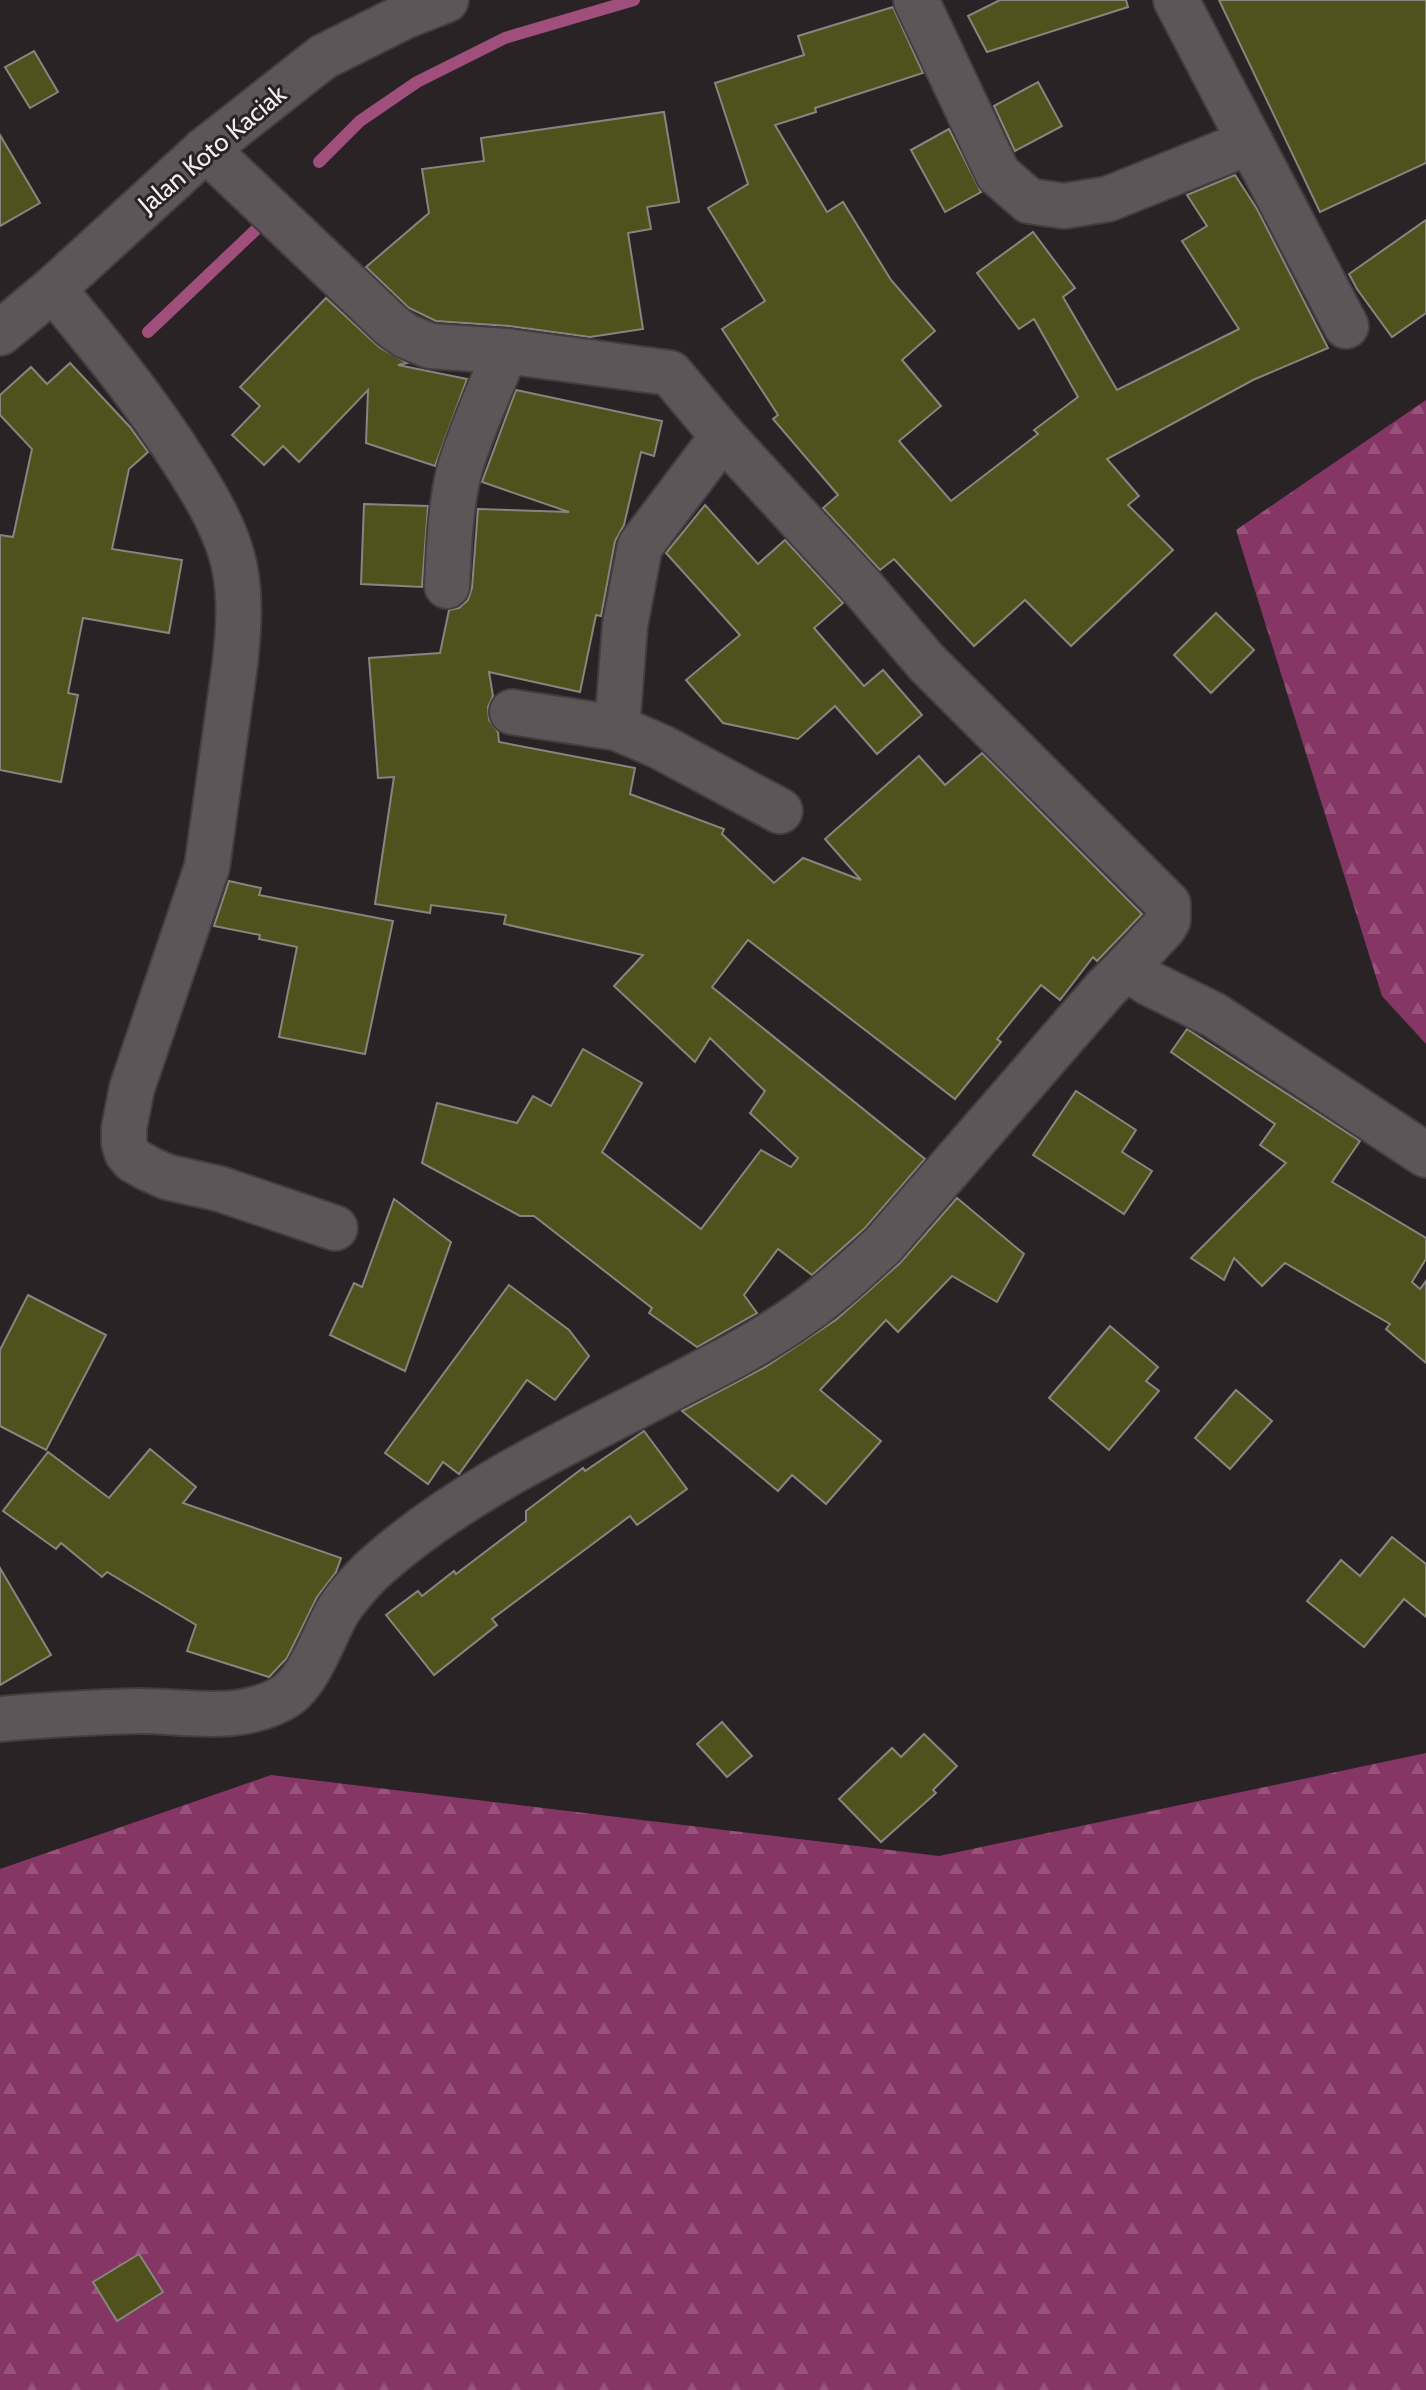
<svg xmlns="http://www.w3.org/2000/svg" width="1426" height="2390" font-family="Cabin,sans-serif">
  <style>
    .forest { fill: url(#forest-firs) }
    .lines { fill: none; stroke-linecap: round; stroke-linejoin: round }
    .stream { stroke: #a04e7c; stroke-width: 12 }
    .building { fill: #50511c; stroke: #86867f; stroke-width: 2 }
    .street-casing { stroke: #443e40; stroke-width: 48 }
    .secondary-casing { stroke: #443e40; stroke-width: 48 }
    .street { stroke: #5d5659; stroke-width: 44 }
    .secondary { stroke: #5d5659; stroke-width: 44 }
    .labels { text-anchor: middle; stroke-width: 6; stroke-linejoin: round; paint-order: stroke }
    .street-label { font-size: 26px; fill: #f3eef0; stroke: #2a2326 }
  </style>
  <defs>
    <pattern id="forest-firs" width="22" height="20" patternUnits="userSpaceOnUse" patternTransform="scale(2)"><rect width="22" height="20" fill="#863664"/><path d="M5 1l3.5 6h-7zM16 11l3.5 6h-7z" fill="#98537a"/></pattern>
  </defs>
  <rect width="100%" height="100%" fill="#2a2326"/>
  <g class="forest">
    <path d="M 1426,400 L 1426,1044 L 1382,996 L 1236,530 Z"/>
    <path d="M 1426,1753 L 1426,2390 L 0,2390 L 0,1869 L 271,1775 L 939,1856 Z"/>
  </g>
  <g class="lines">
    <g class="stream">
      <path d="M 319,162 L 360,121 L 417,82 L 505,38 L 634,0"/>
      <path d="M 148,332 L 264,222"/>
    </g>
  </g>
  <g class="building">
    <path d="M 1000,0 L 1126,0 L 1128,7 L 987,52 L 968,16 Z"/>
    <path d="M 1219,0 L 1426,0 L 1426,163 L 1320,212 Z"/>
    <path d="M 893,7 L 923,73 L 815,108 L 816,112 L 775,125 L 827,212 L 843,202 L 891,280 L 935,331 L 902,360 L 941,406 L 899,441 L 951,501 L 1038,434 L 1034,430 L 1078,397 L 1034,319 L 1019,329 L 977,273 L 1033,232 L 1075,288 L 1063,297 L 1117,390 L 1239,329 L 1182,241 L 1207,226 L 1187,195 L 1235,175 L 1257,209 L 1328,348 L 1253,380 L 1107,459 L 1139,496 L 1128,505 L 1173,550 L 1071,646 L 1025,600 L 974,646 L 894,559 L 880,570 L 823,508 L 838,495 L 773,419 L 778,415 L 722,329 L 765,301 L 708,208 L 748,184 L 715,83 L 804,55 L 798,36 Z"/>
    <path d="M 34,51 L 58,92 L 30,108 L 5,67 Z"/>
    <path d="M 1038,82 L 1062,126 L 1015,151 L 994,106 Z"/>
    <path d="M 664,112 L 679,202 L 647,207 L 651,229 L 628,233 L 643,329 L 590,337 L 509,326 L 436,321 L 409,308 L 366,267 L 429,213 L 422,169 L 484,161 L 481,138 Z"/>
    <path d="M 949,129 L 981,192 L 945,212 L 911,150 Z"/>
    <path d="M 0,135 L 40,203 L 0,226 Z"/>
    <path d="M 1426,220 L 1426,313 L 1392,337 L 1357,289 L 1349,274 Z"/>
    <path d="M 326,298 L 379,347 L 407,363 L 398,365 L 467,379 L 435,466 L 366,443 L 368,390 L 299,462 L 283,446 L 264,465 L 232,435 L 260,406 L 240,387 Z"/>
    <path d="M 70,363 L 130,427 L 148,452 L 129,469 L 112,549 L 182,560 L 169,633 L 83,618 L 68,693 L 78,695 L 61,782 L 0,770 L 0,535 L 13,537 L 32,449 L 0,415 L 0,395 L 31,367 L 47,384 Z"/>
    <path d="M 516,390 L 662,421 L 654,456 L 641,452 L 624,525 L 615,541 L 601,616 L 596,615 L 580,692 L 489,672 L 493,696 L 488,707 L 489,720 L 498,732 L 499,742 L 635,768 L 630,794 L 724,829 L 722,834 L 774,883 L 803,858 L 861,880 L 825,839 L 919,756 L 945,785 L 982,753 L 1142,914 L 1097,961 L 1093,957 L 1060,1000 L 1041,985 L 997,1039 L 1001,1042 L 955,1099 L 748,940 L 712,987 L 925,1159 L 865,1228 L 812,1275 L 778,1249 L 744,1295 L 757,1313 L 697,1347 L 649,1313 L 652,1308 L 534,1216 L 520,1216 L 422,1163 L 437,1103 L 517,1123 L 533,1096 L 551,1106 L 583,1049 L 642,1083 L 602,1152 L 701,1229 L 761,1150 L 791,1167 L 798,1158 L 750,1113 L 765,1091 L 710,1038 L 695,1062 L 614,986 L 643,955 L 504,924 L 506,915 L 431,905 L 430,913 L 375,904 L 394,777 L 378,778 L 369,658 L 440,653 L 449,610 L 459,608 L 468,600 L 472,588 L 478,509 L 569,512 L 482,482 Z"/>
    <path d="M 364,504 L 428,506 L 422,587 L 361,584 Z"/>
    <path d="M 705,505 L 758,564 L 785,540 L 843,603 L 814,628 L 864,686 L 883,670 L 922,715 L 877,754 L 835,706 L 798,739 L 723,723 L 686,680 L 740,635 L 666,553 Z"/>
    <path d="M 1216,613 L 1254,650 L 1211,693 L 1174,655 Z"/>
    <path d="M 229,881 L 261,888 L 259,895 L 393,921 L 365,1054 L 279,1037 L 297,947 L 259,939 L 260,935 L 214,926 Z"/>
    <path d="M 1187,1029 L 1360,1141 L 1332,1182 L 1426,1238 L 1426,1259 L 1412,1282 L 1420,1289 L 1426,1281 L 1426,1363 L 1386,1329 L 1390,1324 L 1285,1263 L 1262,1286 L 1234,1258 L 1224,1280 L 1191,1258 L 1286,1163 L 1260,1145 L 1275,1124 L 1171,1052 Z"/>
    <path d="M 1076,1091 L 1136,1130 L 1122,1152 L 1152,1171 L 1124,1214 L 1033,1155 Z"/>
    <path d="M 957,1198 L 1024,1254 L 997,1302 L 952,1276 L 898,1332 L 886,1320 L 820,1390 L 881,1441 L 826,1504 L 792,1475 L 778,1491 L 682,1411 L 767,1366 L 837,1319 L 900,1263 Z"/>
    <path d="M 394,1199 L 451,1242 L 405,1371 L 330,1335 L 354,1283 L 362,1287 Z"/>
    <path d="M 509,1285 L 569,1330 L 589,1356 L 555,1400 L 527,1380 L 459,1474 L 443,1462 L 428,1484 L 385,1453 Z"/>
    <path d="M 28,1295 L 106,1335 L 46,1450 L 0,1426 L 0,1350 Z"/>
    <path d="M 1110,1326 L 1158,1367 L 1146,1381 L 1159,1391 L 1109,1450 L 1049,1398 Z"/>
    <path d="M 1236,1390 L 1272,1421 L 1230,1469 L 1195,1438 Z"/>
    <path d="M 644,1431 L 687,1489 L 637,1525 L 630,1516 L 492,1619 L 497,1625 L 434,1675 L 386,1615 L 418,1591 L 422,1596 L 454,1571 L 456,1574 L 526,1521 L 526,1511 L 583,1468 L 585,1471 Z"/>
    <path d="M 150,1449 L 196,1487 L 183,1503 L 341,1558 L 336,1572 L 317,1597 L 287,1658 L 269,1677 L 187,1651 L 196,1625 L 107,1572 L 102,1577 L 61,1543 L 56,1549 L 3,1511 L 48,1452 L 109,1498 Z"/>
    <path d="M 1392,1537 L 1426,1564 L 1426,1617 L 1404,1599 L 1364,1647 L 1307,1601 L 1341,1560 L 1360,1576 Z"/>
    <path d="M 0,1568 L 51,1655 L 0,1685 Z"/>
    <path d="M 722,1722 L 752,1756 L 727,1777 L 697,1744 Z"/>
    <path d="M 924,1734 L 957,1766 L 933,1790 L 936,1793 L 881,1842 L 839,1799 L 892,1748 L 901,1757 Z"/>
    <path d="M 139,2254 L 163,2292 L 117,2321 L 93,2282 Z"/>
  </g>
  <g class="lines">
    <defs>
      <g id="street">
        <path d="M 916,0 L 998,174 L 1029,201 L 1064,206 L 1108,199 L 1250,142"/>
        <path d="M 1176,0 L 1346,326"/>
        <path d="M 206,149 L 393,327 L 406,336 L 430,346 L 506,351 L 670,373 L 723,436 L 862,587 L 926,662 L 1168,904 L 1168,920 L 1164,927 L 1126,968"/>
        <path d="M 53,289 C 100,345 146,401 185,463 C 203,491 220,519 230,550 C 242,586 239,627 235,664 L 207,867 L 132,1088 L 124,1128 L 124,1143 L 127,1153 L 133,1160 L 149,1169 L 167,1177 L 220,1189 L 335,1228"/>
        <path d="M 447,586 C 449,547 450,506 460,468 C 472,428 490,389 506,351"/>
        <path d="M 512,712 L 617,728 L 661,747 L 780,811"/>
        <path d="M 617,728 L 625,625 L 640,546 L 723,436"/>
        <path d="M 0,1719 C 46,1715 92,1712 139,1711 C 186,1711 237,1723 281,1699 C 310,1684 323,1635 339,1609 C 349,1594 366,1575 379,1564 C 465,1488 573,1440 674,1387 C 717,1365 761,1343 800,1315 C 830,1294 856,1270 883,1245 L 1105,989 L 1126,968 L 1149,983 L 1214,1015 L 1426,1155"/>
      </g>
      <path id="secondary" d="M 0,333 L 53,289 L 206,149 L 323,57 L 403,17 L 446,0"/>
    </defs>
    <use href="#street" class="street-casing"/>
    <use href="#secondary" class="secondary-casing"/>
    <use href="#street" class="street"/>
    <use href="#secondary" class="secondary"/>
  </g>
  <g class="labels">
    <g class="street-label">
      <text transform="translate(212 149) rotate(-40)" y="9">Jalan Koto Kaciak</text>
    </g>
  </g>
</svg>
